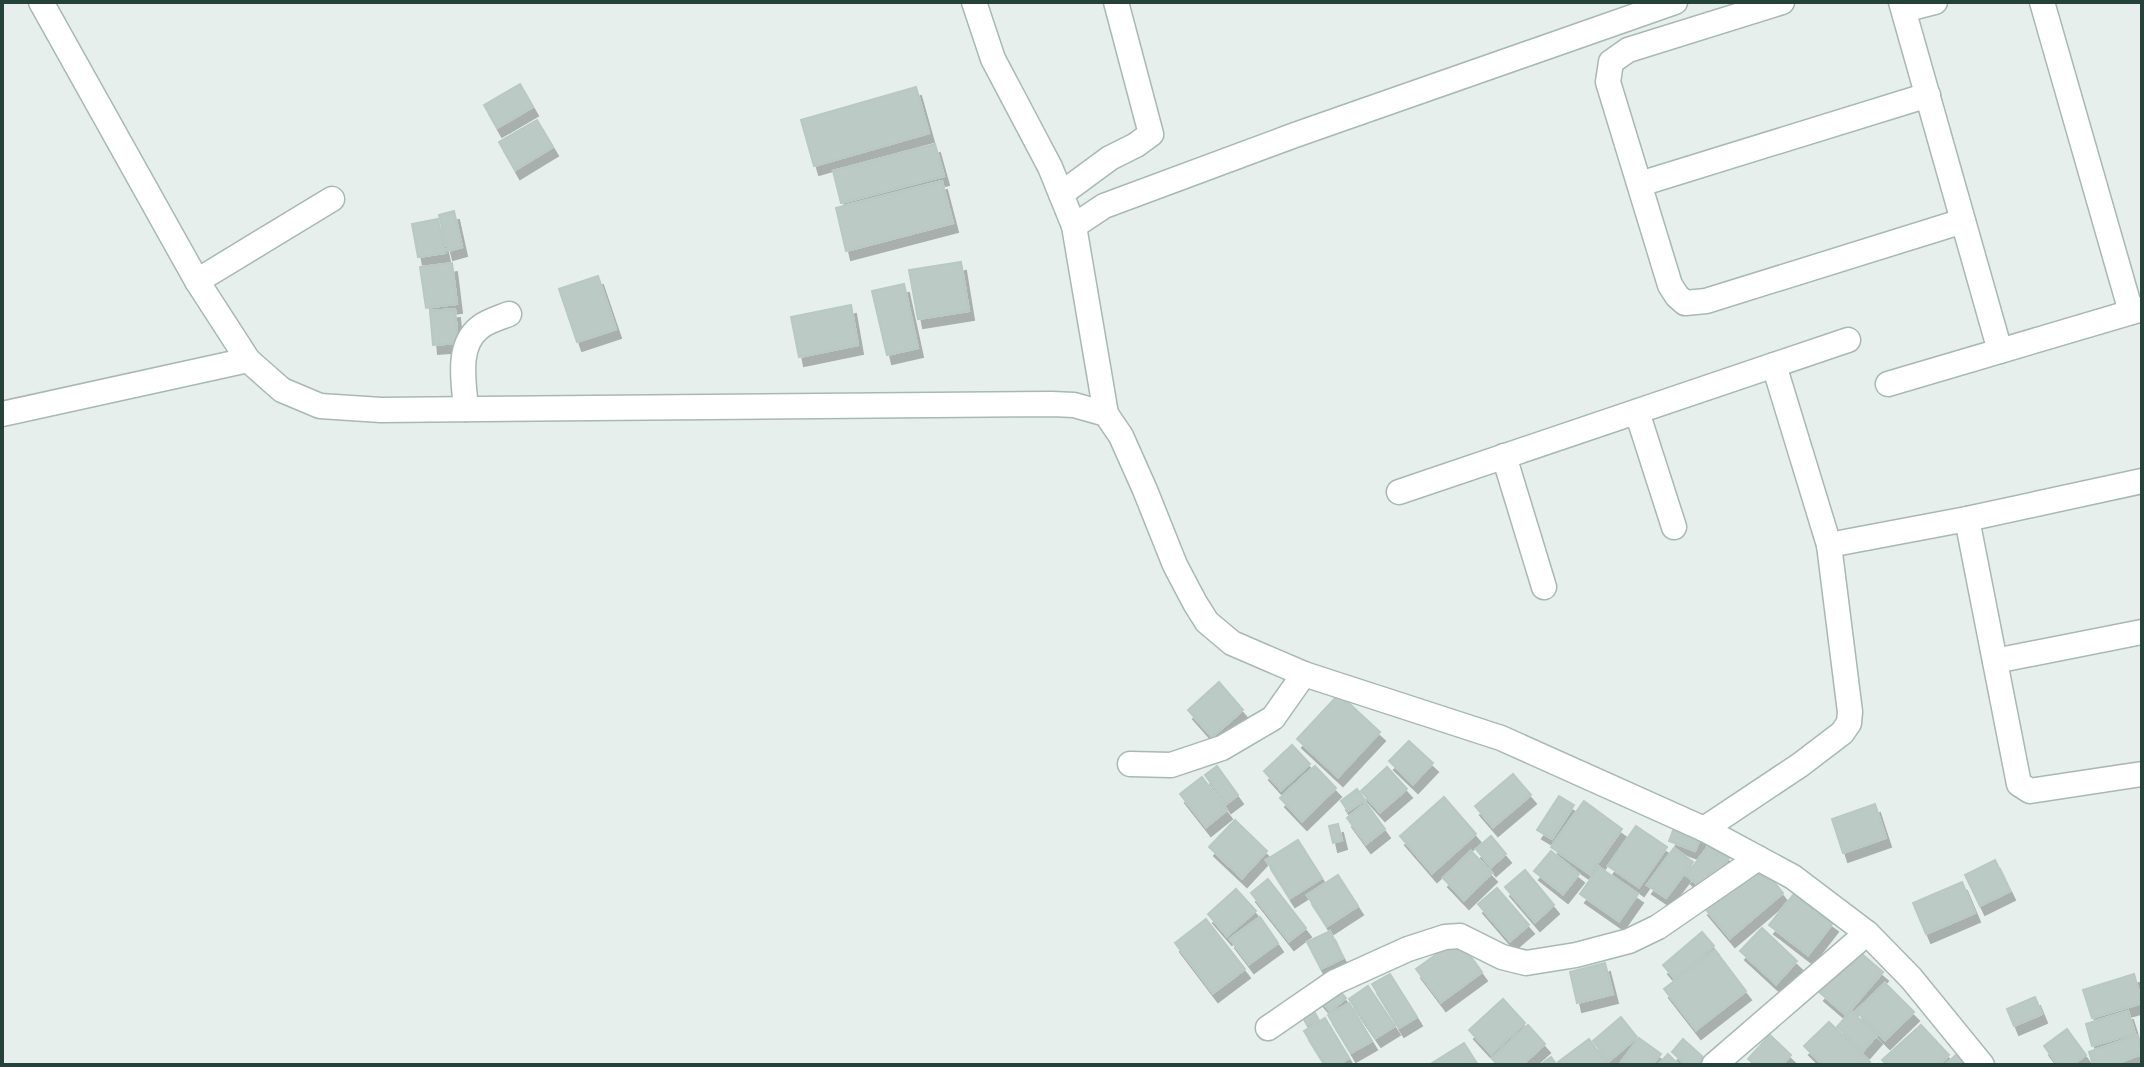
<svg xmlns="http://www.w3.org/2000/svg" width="2144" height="1067" font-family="Quicksand,sans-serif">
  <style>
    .building { fill: #bbcac4; stroke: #b8c9c2; stroke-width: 2; filter: url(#shadow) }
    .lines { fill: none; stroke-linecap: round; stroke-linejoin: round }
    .minor-casing { stroke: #a8b8b2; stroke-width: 27 }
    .tertiary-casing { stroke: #a8b8b2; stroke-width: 27 }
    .minor { stroke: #fff; stroke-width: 24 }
    .tertiary { stroke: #fff; stroke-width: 24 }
  </style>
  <defs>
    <filter id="shadow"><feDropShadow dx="5" dy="9" stdDeviation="0" flood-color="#0004"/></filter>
  </defs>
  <rect width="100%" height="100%" fill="#e6efeb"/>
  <g class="building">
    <path d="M 520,84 L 533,107 L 497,128 L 484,105 Z"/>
    <path d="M 916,87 L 929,133 L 814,166 L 801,120 Z"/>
    <path d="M 537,120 L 553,147 L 515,170 L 499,142 Z"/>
    <path d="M 935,144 L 944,176 L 841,203 L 833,171 Z"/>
    <path d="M 942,181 L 953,223 L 846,251 L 836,208 Z"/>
    <path d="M 454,211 L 462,247 L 448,251 L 439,215 Z"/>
    <path d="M 438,219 L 445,253 L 418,257 L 412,224 Z"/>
    <path d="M 961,262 L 969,311 L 918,319 L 909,270 Z"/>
    <path d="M 452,263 L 457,304 L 426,308 L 420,267 Z"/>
    <path d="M 598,276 L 616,329 L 577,342 L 559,289 Z"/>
    <path d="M 904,284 L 918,348 L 887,355 L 872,291 Z"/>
    <path d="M 851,305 L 858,345 L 799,357 L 791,317 Z"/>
    <path d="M 455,309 L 458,343 L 433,345 L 430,311 Z"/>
    <path d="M 1219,682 L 1243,710 L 1212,737 L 1188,710 Z"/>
    <path d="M 1339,694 L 1380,732 L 1338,777 L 1297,739 Z"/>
    <path d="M 1409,741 L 1433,763 L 1413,784 L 1389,761 Z"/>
    <path d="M 1292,745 L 1310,764 L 1281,790 L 1264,771 Z"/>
    <path d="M 1217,766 L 1238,795 L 1226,804 L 1205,775 Z"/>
    <path d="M 1315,766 L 1336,788 L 1302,821 L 1280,798 Z"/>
    <path d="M 1387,767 L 1407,789 L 1380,812 L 1361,791 Z"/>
    <path d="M 1513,774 L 1531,795 L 1493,827 L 1475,806 Z"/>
    <path d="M 1202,777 L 1227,810 L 1206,827 L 1180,794 Z"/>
    <path d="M 1357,789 L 1365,800 L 1348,811 L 1341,801 Z"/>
    <path d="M 1559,796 L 1574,805 L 1552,839 L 1537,830 Z"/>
    <path d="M 1444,797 L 1476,834 L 1432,873 L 1400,836 Z"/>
    <path d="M 1584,801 L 1622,829 L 1590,874 L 1551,847 Z"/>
    <path d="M 1366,803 L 1385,829 L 1366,844 L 1347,818 Z"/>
    <path d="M 1875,804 L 1886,838 L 1843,853 L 1832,819 Z"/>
    <path d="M 1235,820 L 1267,851 L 1242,878 L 1209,847 Z"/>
    <path d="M 1338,824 L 1342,840 L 1333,843 L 1329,826 Z"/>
    <path d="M 1636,826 L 1667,847 L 1639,887 L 1608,866 Z"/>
    <path d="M 1675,826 L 1701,836 L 1695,851 L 1669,841 Z"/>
    <path d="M 1491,836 L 1506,854 L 1491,867 L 1476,849 Z"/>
    <path d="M 1298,840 L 1322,878 L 1290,898 L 1266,860 Z"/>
    <path d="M 1711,843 L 1730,857 L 1704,890 L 1686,875 Z"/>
    <path d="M 1674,848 L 1693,862 L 1666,898 L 1647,885 Z"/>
    <path d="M 1471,851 L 1492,873 L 1464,900 L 1443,878 Z"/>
    <path d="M 1551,851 L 1579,874 L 1563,894 L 1534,871 Z"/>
    <path d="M 1995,860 L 2010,891 L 1980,906 L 1965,875 Z"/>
    <path d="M 1757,861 L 1783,893 L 1730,938 L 1703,906 Z"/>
    <path d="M 1599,867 L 1638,894 L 1619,921 L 1580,894 Z"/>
    <path d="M 1525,870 L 1554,905 L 1535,922 L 1505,887 Z"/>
    <path d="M 1338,875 L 1358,906 L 1327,926 L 1307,895 Z"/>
    <path d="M 1268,879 L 1306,928 L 1289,941 L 1251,893 Z"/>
    <path d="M 1962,882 L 1975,913 L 1926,934 L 1913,903 Z"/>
    <path d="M 1497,888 L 1529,925 L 1510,941 L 1478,904 Z"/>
    <path d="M 1236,889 L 1256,911 L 1227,936 L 1208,914 Z"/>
    <path d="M 1794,894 L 1833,923 L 1808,955 L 1769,925 Z"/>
    <path d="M 1260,917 L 1278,943 L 1249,964 L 1230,939 Z"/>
    <path d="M 1206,919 L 1245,969 L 1213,993 L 1175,943 Z"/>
    <path d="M 1762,928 L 1797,961 L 1776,984 L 1740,951 Z"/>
    <path d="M 1330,931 L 1343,958 L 1321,969 L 1307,942 Z"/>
    <path d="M 1702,932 L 1714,946 L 1675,979 L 1663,965 Z"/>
    <path d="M 1458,939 L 1482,972 L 1441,1002 L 1416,969 Z"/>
    <path d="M 1856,949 L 1883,972 L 1846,1015 L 1819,992 Z"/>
    <path d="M 1715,950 L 1746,991 L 1696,1030 L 1664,989 Z"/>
    <path d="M 1605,963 L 1613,994 L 1577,1003 L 1570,972 Z"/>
    <path d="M 1390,974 L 1417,1017 L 1399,1028 L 1372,984 Z"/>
    <path d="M 2134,974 L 2142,1003 L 2092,1018 L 2083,990 Z"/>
    <path d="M 1885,983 L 1914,1012 L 1885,1040 L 1856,1011 Z"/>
    <path d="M 1334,984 L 1346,998 L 1330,1011 L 1318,997 Z"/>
    <path d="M 1368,986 L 1395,1026 L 1376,1038 L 1349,999 Z"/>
    <path d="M 2035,997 L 2042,1014 L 2014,1026 L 2007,1009 Z"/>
    <path d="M 1503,999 L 1525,1023 L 1491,1054 L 1469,1030 Z"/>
    <path d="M 1349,1003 L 1372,1041 L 1351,1053 L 1328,1015 Z"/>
    <path d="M 1310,1004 L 1318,1019 L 1307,1025 L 1299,1010 Z"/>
    <path d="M 1851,1011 L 1877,1035 L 1863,1051 L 1837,1027 Z"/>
    <path d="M 2128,1011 L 2135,1033 L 2092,1046 L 2086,1024 Z"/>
    <path d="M 1621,1017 L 1637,1037 L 1609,1061 L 1593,1041 Z"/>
    <path d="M 1325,1018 L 1349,1058 L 1338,1065 L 1325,1065 L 1304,1031 Z"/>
    <path d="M 1829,1022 L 1870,1062 L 1868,1065 L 1823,1065 L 1804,1046 Z"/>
    <path d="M 1528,1025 L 1545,1044 L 1522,1065 L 1498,1065 L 1492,1058 Z"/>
    <path d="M 1921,1025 L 1949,1055 L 1939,1065 L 1887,1065 L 1882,1060 Z"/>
    <path d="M 2067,1029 L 2086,1055 L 2072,1065 L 2058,1065 L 2044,1046 Z"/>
    <path d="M 1770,1035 L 1791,1055 L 1782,1065 L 1755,1065 L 1748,1059 Z"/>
    <path d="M 2138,1035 L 2142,1054 L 2112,1065 L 2093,1065 L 2089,1052 Z"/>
    <path d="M 1639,1038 L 1661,1054 L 1652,1065 L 1619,1065 Z"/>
    <path d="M 1589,1039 L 1608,1065 L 1561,1065 L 1558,1062 Z"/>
    <path d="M 1683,1039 L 1703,1057 L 1696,1065 L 1686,1065 L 1672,1052 Z"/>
    <path d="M 1464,1043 L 1478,1065 L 1433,1065 L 1432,1063 Z"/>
    <path d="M 1668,1054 L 1679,1065 L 1658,1065 Z"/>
    <path d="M 1957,1054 L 1967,1065 L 1945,1065 Z"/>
    <path d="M 1551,1057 L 1557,1065 L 1540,1065 Z"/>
  </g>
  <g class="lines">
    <defs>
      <g id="minor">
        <path d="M 974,2 L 993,59 L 1050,167 L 1074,226"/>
        <path d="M 1782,2 L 1628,50 L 1611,62 L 1608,82 L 1670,285 L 1677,296 L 1685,303 L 1706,301 L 1963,221"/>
        <path d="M 1901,2 L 2000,351"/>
        <path d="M 2042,2 L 2131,312"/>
        <path d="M 1904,10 L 1935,2"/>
        <path d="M 1640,184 L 1928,95"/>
        <path d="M 1061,194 L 1110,158 L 1136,145 L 1151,134 L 1116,2"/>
        <path d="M 197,281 L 332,199"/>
        <path d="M 1888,384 L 2142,309"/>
        <path d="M 466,409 C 464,382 456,347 479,328 C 487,321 499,318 509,314"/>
        <path d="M 1637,412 L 1674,527"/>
        <path d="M 2,414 L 248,360"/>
        <path d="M 1106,414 L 1074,226 L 1104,206 L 1295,135 L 1675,2"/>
        <path d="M 1504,456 L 1544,587"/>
        <path d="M 1399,492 L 1848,340"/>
        <path d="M 1967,519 L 2019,784 L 2030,791 L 2142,774"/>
        <path d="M 1829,545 L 1967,519 L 2142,481"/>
        <path d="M 1995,661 L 2142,632"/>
        <path d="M 1130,764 L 1171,765 L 1222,748 L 1273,718 L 1304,674"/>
        <path d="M 1704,829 L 1800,765 L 1842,733 L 1849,723 L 1850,712 L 1829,545 L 1774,365"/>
        <path d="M 1268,1028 L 1335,982 L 1408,949 L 1445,937 L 1460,936 L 1502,957 L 1526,963 L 1576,955 L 1629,941 L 1658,927 L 1758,858"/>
        <path d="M 1714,1065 L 1867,933"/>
      </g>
      <path id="tertiary" d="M 41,2 L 197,281 L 248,360 L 282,390 L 320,406 L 381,410 L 1052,404 L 1074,405 L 1106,414 L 1121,436 L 1145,490 L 1175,565 L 1195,603 L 1207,622 L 1232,643 L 1304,674 L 1501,738 L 1704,829 L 1793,877 L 1867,933 L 1911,978 L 1982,1065"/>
    </defs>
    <use href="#minor" class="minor-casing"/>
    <use href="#tertiary" class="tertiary-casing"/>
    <use href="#minor" class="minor"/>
    <use href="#tertiary" class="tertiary"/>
  </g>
  <rect width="2144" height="1067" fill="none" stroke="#24423a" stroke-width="8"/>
</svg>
